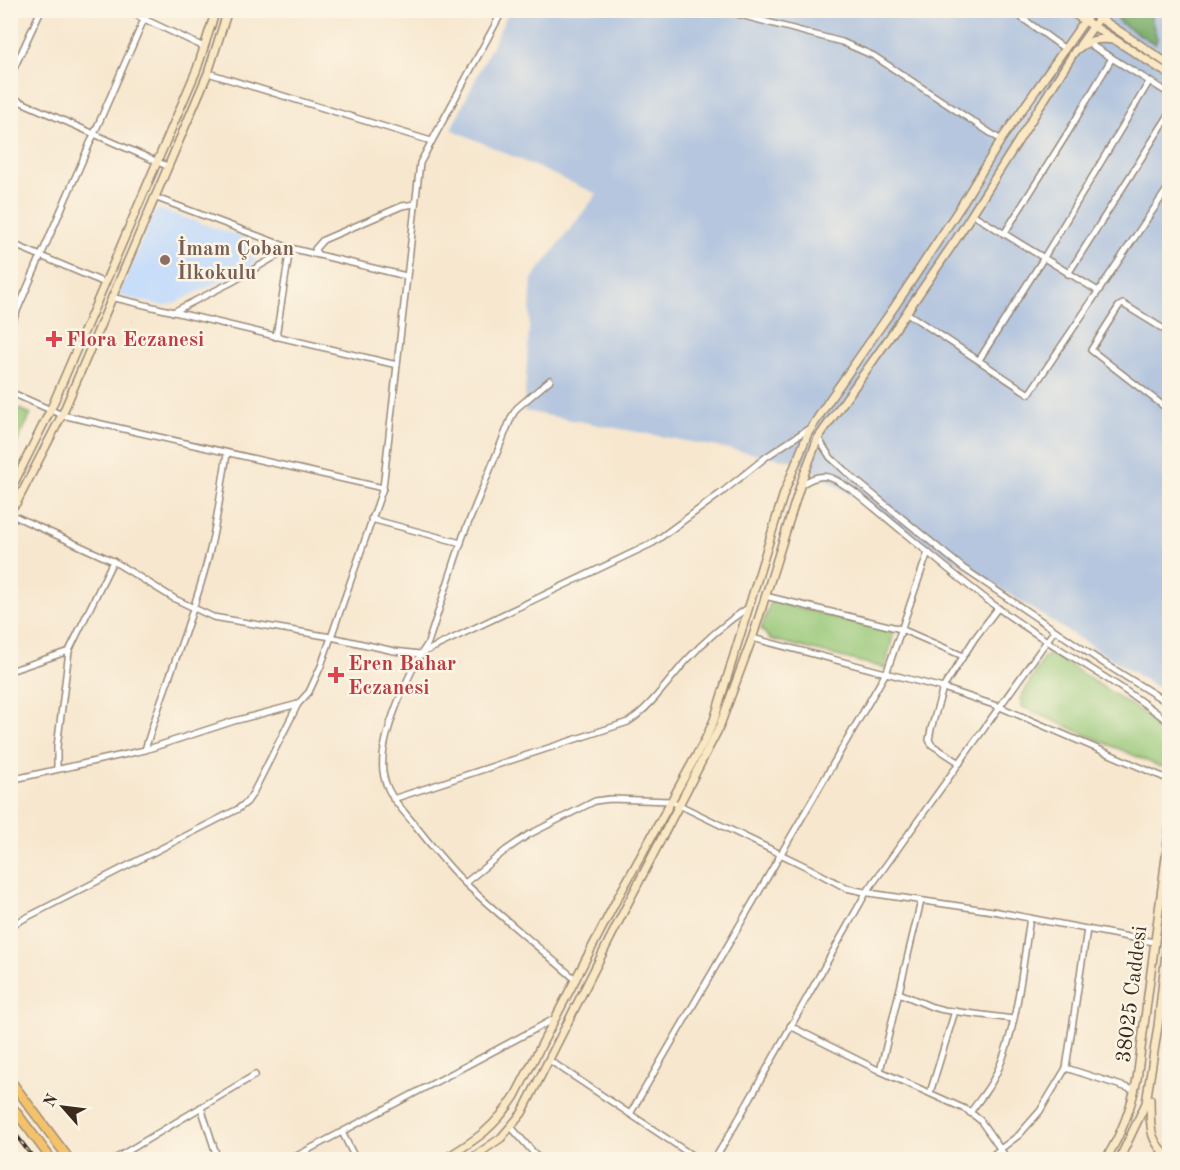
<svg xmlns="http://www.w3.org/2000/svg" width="1180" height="1170" font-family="'Old Standard TT',serif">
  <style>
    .built { fill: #c7ddf9 }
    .industrial { fill: #b5c6de }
    .green { fill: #96c777; stroke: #68784a; stroke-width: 1.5 }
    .forest { fill: #78ac68; stroke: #5a6b43; stroke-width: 1.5 }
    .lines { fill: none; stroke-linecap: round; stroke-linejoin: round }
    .street-casing { stroke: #998876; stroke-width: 8 }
    .secondary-casing { stroke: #998876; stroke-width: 10 }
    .primary-casing { stroke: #998876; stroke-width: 11 }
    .street { stroke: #fff; stroke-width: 5 }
    .secondary { stroke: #fae7c3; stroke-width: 7 }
    .primary { stroke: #f3c26a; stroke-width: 8 }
    .rail-casing { stroke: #3b2a1e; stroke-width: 4 }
    .rail { stroke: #fcf5e5; stroke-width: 1.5; stroke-dasharray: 4.5; stroke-linecap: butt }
    .education-dot { fill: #8d6e63; stroke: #fcf5e5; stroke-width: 2 }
    .health-dot { fill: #e0444e; stroke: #fcf5e5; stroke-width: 2 }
    .labels { text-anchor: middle; stroke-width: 5; stroke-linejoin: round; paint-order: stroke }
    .education-label { font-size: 21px; font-weight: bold; fill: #785e54; stroke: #fcf5e5; text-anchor: start }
    .health-label { font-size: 21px; font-weight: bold; fill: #be3a42; stroke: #fcf5e5; text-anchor: start }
    .street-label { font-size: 21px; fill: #3b2a1e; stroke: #fcf5e5 }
  </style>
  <rect width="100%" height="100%" fill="#fcf5e5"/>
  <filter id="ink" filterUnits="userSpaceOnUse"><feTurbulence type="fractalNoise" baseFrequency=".0167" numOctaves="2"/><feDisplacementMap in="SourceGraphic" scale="12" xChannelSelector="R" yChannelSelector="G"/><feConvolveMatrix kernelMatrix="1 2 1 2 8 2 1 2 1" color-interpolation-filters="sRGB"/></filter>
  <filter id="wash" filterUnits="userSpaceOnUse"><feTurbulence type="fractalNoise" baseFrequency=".008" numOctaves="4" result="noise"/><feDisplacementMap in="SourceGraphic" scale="24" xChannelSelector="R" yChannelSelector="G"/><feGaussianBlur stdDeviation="1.35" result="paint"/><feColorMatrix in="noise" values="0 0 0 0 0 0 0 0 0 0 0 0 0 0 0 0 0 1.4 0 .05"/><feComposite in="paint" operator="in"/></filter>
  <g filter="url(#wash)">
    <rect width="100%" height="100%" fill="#f7e7cf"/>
    <path class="built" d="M 159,209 L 254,241 L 259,252 L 253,266 L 177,302 L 164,306 L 121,296 L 120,292 L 154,212 Z"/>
    <path class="industrial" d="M 509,11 L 1169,11 L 1169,695 L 799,462 L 524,411 L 532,279 L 597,194 L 451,129 Z"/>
    <g class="green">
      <path d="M 11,406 L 31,414 L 11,455 Z"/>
      <path d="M 771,601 L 894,632 L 885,668 L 770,639 L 761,629 Z"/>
      <path d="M 1052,654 L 1169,730 L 1165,763 L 1161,767 L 1022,707 L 1020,699 L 1044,657 Z"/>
    </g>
    <path class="forest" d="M 1116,11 L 1149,11 L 1157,39 L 1155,44 L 1119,22 Z"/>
  </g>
  <g filter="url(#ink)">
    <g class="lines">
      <defs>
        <g id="street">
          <path d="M 125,10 L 204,47"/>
          <path d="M 722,10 L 842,42 L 874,56 L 1001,140"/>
          <path d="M 1011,10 L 1065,49"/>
          <path d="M 1086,42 L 1170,94"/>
          <path d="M 208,73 L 431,141"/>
          <path d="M 10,77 L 41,10"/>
          <path d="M 10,97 L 167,166"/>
          <path d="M 154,197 L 290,248 L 406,276"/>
          <path d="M 972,214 L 1098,291"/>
          <path d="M 1004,234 L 1067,134 L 1112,58"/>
          <path d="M 10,243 L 105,283"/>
          <path d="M 317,254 L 315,249 L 323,240 L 402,206 L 415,204"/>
          <path d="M 1068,274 L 1170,113"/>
          <path d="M 111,297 L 397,365"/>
          <path d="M 173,312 L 232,282 L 290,248"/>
          <path d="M 907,313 L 1029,394 L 1170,185"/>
          <path d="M 10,327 L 148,10"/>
          <path d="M 1170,333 L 1123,304 L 1119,306 L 1091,350 L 1170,411"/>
          <path d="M 276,337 L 290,248"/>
          <path d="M 979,360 L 1043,259 L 1149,82"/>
          <path d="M 550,380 L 517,408 L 512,416 L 463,536 L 428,643 C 409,671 379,737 383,771 C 385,793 402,809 415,825 C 431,845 447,866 466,884 C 501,917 540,948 576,980"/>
          <path d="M 10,392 L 62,415 L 383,488"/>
          <path d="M 818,438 L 830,457 L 853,478 L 963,568 L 1102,662 L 1170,704"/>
          <path d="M 801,485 C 825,468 835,479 856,493 C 903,531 949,572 998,608 C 1054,649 1116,680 1170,723"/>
          <path d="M 10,514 L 113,561 L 175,599 L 213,617 L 331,637 L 394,651 L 420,654 L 653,543 L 721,493 L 766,457 L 811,427"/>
          <path d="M 371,519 L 461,543"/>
          <path d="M 765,596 L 901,629 L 963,656"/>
          <path d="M 752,638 L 943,688 L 1000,707 L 1170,780"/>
          <path d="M 10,671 L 69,651 L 113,561"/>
          <path d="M 145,750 C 164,685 192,623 208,558 C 217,524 221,489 227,454"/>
          <path d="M 960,763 L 932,745 L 929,740 L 931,729 L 943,688 L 975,638 L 998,608"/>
          <path d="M 57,769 L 57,747 L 69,651"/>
          <path d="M 10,780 L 145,750 L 234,721 L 298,704 L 309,692 L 321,666 L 383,488 L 420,163 L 503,10"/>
          <path d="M 393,799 L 628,722 C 651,707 668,681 686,661 C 705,640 725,623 749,607"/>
          <path d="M 465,883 L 506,850 L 528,835 L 595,801 L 610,799 L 671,801 L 807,867 L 846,888 L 869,893 L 993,911 L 1154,942"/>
          <path d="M 10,926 L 238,809 L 247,802 L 253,793 L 298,704"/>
          <path d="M 899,993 L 932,1007 L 944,1010 L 1013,1019"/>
          <path d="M 1159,1016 L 1170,1017"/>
          <path d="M 790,1026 L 880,1071 L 967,1110 L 980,1120 L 1008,1160"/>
          <path d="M 549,1060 L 699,1160"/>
          <path d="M 1066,1068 L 1134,1090"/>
          <path d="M 880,1071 L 921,901"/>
          <path d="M 930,1093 L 955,1011"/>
          <path d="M 201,1107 L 218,1160"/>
          <path d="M 970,1113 C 978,1101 988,1090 994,1078 C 1017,1035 1022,967 1030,918"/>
          <path d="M 630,1114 L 887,671 L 928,552"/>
          <path d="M 511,1127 L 540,1160"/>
          <path d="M 342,1132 L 356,1160"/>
          <path d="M 113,1160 L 255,1075"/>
          <path d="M 289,1160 L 556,1018"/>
          <path d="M 714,1160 L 734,1127 L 866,893 L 1054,631"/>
          <path d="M 986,1160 L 1019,1135 L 1040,1111 L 1066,1068 L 1087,929"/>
        </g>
        <g id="secondary">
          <path d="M 1068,10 L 1170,75"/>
          <path d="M 1089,11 L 1170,65"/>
          <path d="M 1080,45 L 1105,10"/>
          <path d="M 10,491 L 50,411 L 197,69 L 216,10"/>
          <path d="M 10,510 L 17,502 L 62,415 L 208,73 L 228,10"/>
          <path d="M 1150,1099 C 1151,1125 1147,1140 1170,1158"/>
          <path d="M 443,1160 C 475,1140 494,1129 515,1096 L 616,901 L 706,738 L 714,720 L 784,493 L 808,433 L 830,399 L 895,306 L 959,209 L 1001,140 L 1092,10"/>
          <path d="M 469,1160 L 501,1138 L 522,1113 L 628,903 L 719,728 L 753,636 L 802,480 L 818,438 L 887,341 L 957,238 L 1075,51 C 1088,40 1097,38 1114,40"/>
          <path d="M 1105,1160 C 1122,1134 1131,1109 1137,1079 L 1170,826"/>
          <path d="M 1119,1160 L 1146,1103 L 1158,1026 L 1170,916"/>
        </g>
        <g id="primary">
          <path d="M 10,1080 L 70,1160"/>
          <path d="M 10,1104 L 52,1160"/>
        </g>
      </defs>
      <use href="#street" class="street-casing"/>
      <use href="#secondary" class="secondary-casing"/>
      <use href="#primary" class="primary-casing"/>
      <use href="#street" class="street"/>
      <use href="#secondary" class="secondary"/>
      <use href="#primary" class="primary"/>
      <defs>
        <g id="rail">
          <path d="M 10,1127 L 35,1160"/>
          <path d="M 10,1152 L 16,1160"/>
        </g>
      </defs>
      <use href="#rail" class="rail-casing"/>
      <use href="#rail" class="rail"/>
    </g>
  </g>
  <circle class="education-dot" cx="165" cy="260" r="6"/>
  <g class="health-dot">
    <path d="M51 330h6v6h6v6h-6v6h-6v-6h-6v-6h6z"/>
    <path d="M333 666h6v6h6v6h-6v6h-6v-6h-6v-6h6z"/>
  </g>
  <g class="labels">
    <g class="education-label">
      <text x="177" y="255">İmam Çoban<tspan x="177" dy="24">İlkokulu</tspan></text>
    </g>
    <g class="health-label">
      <text x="66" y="346">Flora Eczanesi</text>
      <text x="348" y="670">Eren Bahar<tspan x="348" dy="24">Eczanesi</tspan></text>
    </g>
    <g class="street-label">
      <text transform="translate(1131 994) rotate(-83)" y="7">38025 Caddesi</text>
    </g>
  </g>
  <rect width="1180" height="1170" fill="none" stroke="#fcf5e5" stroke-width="36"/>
  <g transform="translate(63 1107) rotate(298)" stroke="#fcf5e5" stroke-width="4.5" paint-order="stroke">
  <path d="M0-4.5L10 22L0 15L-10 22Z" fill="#3b2a1e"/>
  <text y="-9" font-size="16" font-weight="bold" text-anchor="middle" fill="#3b2a1e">N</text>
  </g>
</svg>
